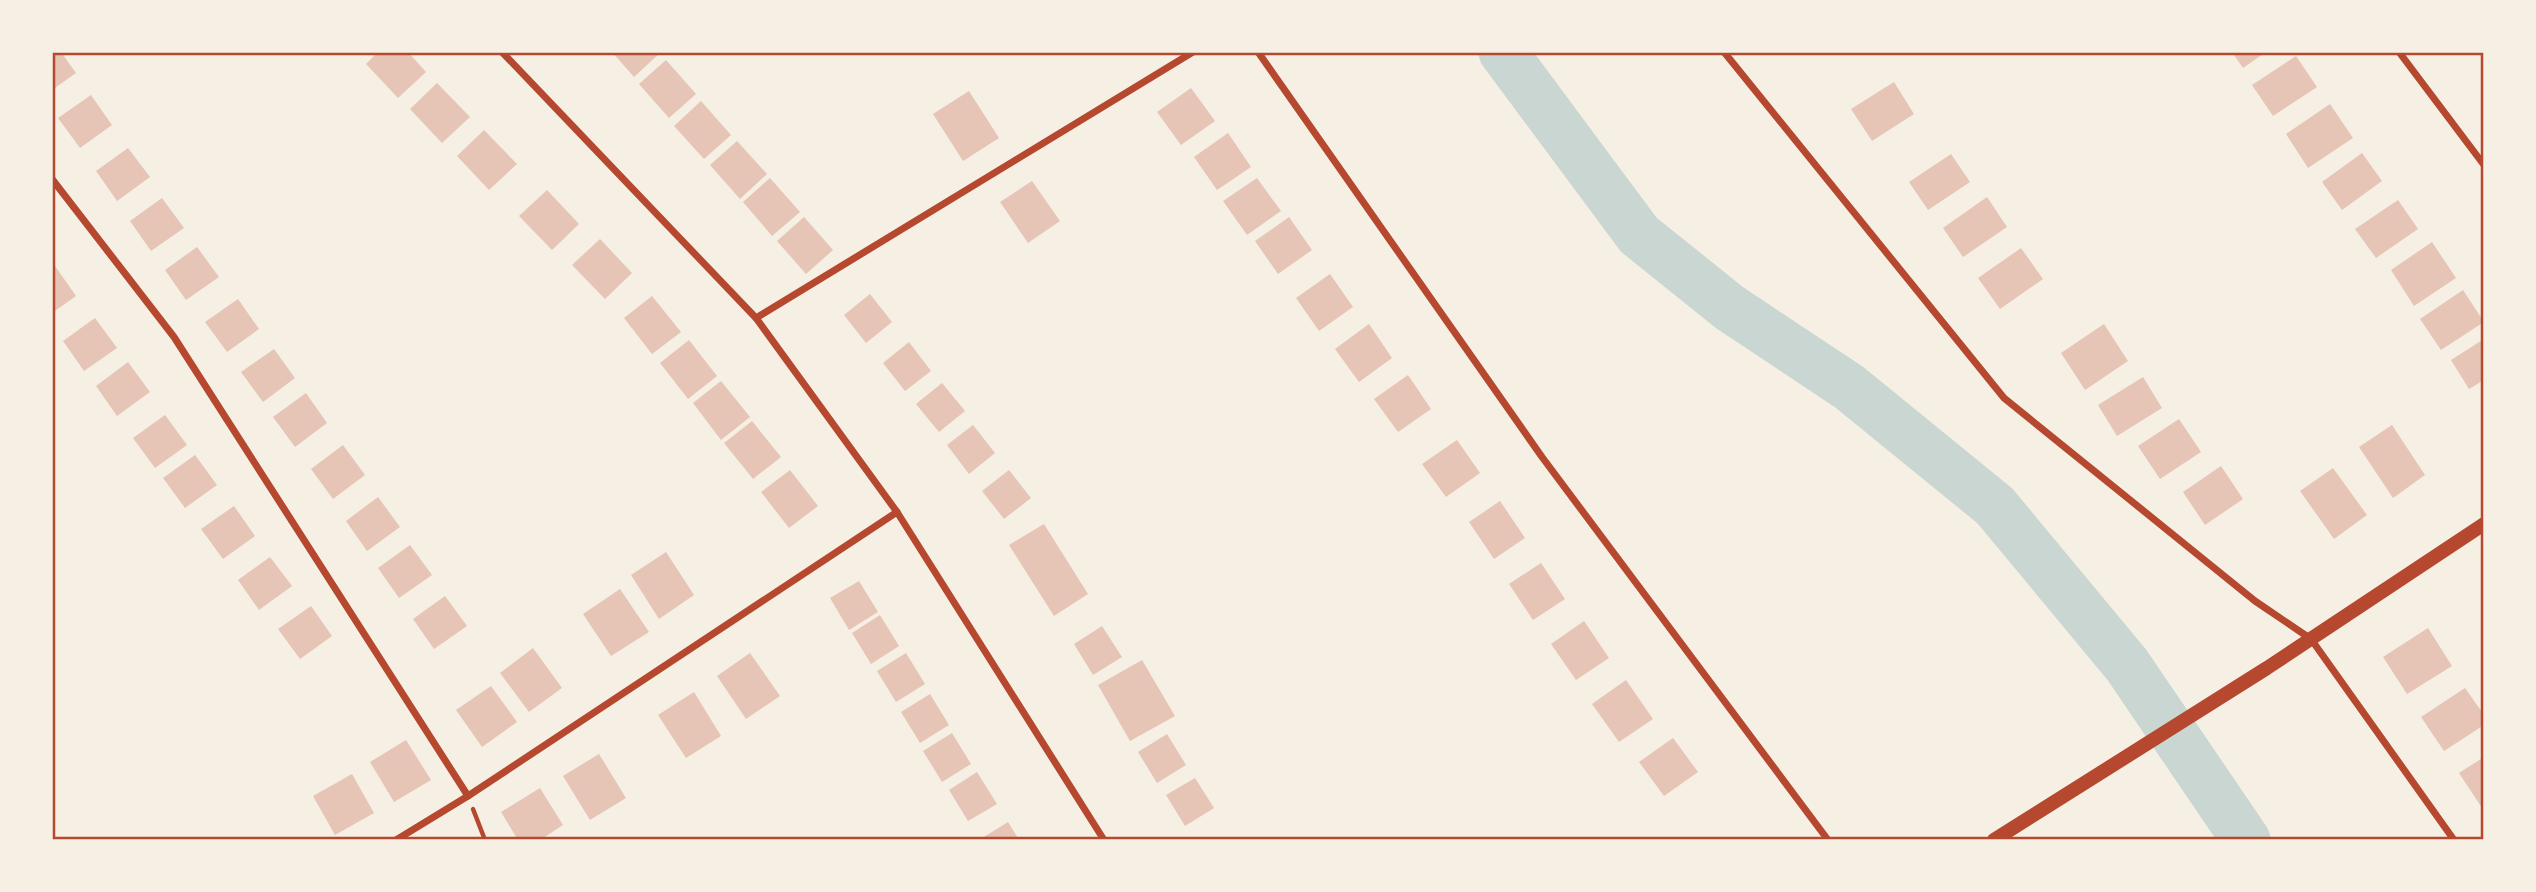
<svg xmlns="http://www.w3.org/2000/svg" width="2536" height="892" font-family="'Roboto Serif',serif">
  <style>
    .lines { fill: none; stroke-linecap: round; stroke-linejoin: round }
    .river { stroke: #c9d6d2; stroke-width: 49 }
    .building { fill: #e6c5b7 }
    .path { stroke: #b5482f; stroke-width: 4.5 }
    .minor { stroke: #b5482f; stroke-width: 7 }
    .secondary { stroke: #b5482f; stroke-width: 14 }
    .neatline { fill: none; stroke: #b5482f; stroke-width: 2.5 }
  </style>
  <rect width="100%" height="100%" fill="#f6efe4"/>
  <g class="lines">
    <path class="river" d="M 1503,52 L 1639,235 L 1730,308 L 1849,387 L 1995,506 L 2127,665 L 2246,840"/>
  </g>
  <g class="building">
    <path d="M 52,52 L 61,52 L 76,73 L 52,90 Z"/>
    <path d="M 378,52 L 408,52 L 426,72 L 398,98 L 366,64 Z"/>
    <path d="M 612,52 L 661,52 L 634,77 Z"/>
    <path d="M 2232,52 L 2266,52 L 2243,68 Z"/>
    <path d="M 2296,56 L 2317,87 L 2273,116 L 2252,85 Z"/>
    <path d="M 666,60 L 696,94 L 669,118 L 639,84 Z"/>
    <path d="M 1894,82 L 1914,114 L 1872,141 L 1851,109 Z"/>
    <path d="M 437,83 L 470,117 L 442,143 L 410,109 Z"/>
    <path d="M 1191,88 L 1215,121 L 1181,145 L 1157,112 Z"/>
    <path d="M 969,91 L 999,138 L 963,161 L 933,114 Z"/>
    <path d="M 91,95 L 112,125 L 80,148 L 58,118 Z"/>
    <path d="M 701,101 L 731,135 L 704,159 L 674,126 Z"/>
    <path d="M 2330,104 L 2353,138 L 2308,168 L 2286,134 Z"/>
    <path d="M 484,130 L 517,164 L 489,190 L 457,156 Z"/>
    <path d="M 1228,133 L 1251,167 L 1217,190 L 1194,157 Z"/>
    <path d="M 737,141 L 767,174 L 740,199 L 710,165 Z"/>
    <path d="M 128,148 L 150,177 L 117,201 L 96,171 Z"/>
    <path d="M 2362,153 L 2382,181 L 2342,210 L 2322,182 Z"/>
    <path d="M 1951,154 L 1970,182 L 1928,210 L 1909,182 Z"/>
    <path d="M 770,178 L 800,212 L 772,236 L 743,202 Z"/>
    <path d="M 1257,178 L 1281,211 L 1247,235 L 1223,201 Z"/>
    <path d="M 1032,181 L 1060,221 L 1028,243 L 1000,202 Z"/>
    <path d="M 547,190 L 579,224 L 552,250 L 519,216 Z"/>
    <path d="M 1987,197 L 2007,227 L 1963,257 L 1943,228 Z"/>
    <path d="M 162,198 L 184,228 L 151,251 L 130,221 Z"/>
    <path d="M 2398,200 L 2418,229 L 2376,258 L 2355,229 Z"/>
    <path d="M 804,217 L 833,250 L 806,274 L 777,241 Z"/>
    <path d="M 1289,217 L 1312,250 L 1278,274 L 1255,241 Z"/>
    <path d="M 600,239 L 632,273 L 605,299 L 572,265 Z"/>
    <path d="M 2432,242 L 2456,278 L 2414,306 L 2391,270 Z"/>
    <path d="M 197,247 L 219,277 L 186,300 L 165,270 Z"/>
    <path d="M 2021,248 L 2043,279 L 2000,309 L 1978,278 Z"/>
    <path d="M 55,266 L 76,296 L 52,313 L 52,268 Z"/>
    <path d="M 1330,274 L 1353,307 L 1319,331 L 1296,298 Z"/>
    <path d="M 2463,290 L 2484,322 L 2441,350 L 2420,319 Z"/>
    <path d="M 870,294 L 892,322 L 866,343 L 844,315 Z"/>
    <path d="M 652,296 L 681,332 L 652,354 L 624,318 Z"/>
    <path d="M 238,299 L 259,329 L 227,352 L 205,322 Z"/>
    <path d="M 95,318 L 117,348 L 84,371 L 63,341 Z"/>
    <path d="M 1369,324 L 1392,358 L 1359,382 L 1335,349 Z"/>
    <path d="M 2104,324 L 2128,361 L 2085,390 L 2061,353 Z"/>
    <path d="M 2484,339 L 2484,380 L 2469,389 L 2451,360 Z"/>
    <path d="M 689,340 L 717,376 L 688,399 L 660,363 Z"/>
    <path d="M 909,342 L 931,371 L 905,391 L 883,363 Z"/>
    <path d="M 274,349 L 295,378 L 263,402 L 241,372 Z"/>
    <path d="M 128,362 L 150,392 L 117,416 L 96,386 Z"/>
    <path d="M 1408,375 L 1431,409 L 1398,432 L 1374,399 Z"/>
    <path d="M 2143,377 L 2162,408 L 2117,436 L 2098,405 Z"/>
    <path d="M 721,381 L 750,417 L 721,440 L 693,403 Z"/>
    <path d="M 942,383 L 965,411 L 939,432 L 916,404 Z"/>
    <path d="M 306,393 L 327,423 L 295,447 L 273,417 Z"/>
    <path d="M 165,415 L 187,445 L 155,468 L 133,438 Z"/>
    <path d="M 2179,419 L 2201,452 L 2160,479 L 2138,446 Z"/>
    <path d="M 752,421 L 781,457 L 753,479 L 724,443 Z"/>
    <path d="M 973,425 L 995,453 L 969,474 L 947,445 Z"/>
    <path d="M 2392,425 L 2425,475 L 2393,498 L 2359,447 Z"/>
    <path d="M 1457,440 L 1480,473 L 1446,497 L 1422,464 Z"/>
    <path d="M 343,445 L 365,475 L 333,499 L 311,469 Z"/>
    <path d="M 195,455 L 217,485 L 185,508 L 163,478 Z"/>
    <path d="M 2221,466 L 2243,499 L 2205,525 L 2183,492 Z"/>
    <path d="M 2333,468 L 2367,515 L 2334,539 L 2300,491 Z"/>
    <path d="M 790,470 L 818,506 L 789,528 L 761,492 Z"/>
    <path d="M 1009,470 L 1031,498 L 1004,519 L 982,491 Z"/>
    <path d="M 378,497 L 400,527 L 367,551 L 346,521 Z"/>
    <path d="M 1500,501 L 1525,538 L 1494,559 L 1469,522 Z"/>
    <path d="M 234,506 L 255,536 L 223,559 L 201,529 Z"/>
    <path d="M 1044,524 L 1088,594 L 1054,616 L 1009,545 Z"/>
    <path d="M 410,545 L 432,575 L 399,598 L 378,568 Z"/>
    <path d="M 666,552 L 694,595 L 659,619 L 631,575 Z"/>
    <path d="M 270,557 L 292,586 L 259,610 L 238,580 Z"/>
    <path d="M 1541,563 L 1565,599 L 1533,620 L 1509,584 Z"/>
    <path d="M 859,581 L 878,612 L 849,630 L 830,598 Z"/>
    <path d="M 620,589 L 649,632 L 611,656 L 583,614 Z"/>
    <path d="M 445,596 L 467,626 L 434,649 L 413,619 Z"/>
    <path d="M 311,606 L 332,636 L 300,659 L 278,629 Z"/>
    <path d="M 880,615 L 899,646 L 871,664 L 852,633 Z"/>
    <path d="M 1584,621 L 1609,658 L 1576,680 L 1551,644 Z"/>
    <path d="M 1102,626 L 1122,657 L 1093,675 L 1074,644 Z"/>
    <path d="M 2428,628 L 2452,666 L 2407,694 L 2383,657 Z"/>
    <path d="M 533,648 L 562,688 L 529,712 L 500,673 Z"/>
    <path d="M 750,653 L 780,696 L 746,719 L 717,676 Z"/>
    <path d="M 906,653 L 925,684 L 896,702 L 877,671 Z"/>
    <path d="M 1142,660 L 1175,716 L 1130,741 L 1098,685 Z"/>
    <path d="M 1626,680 L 1653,719 L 1619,742 L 1592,704 Z"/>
    <path d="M 491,686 L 517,722 L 482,747 L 456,710 Z"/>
    <path d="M 2465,688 L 2484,715 L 2484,725 L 2444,751 L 2421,717 Z"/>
    <path d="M 694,692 L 721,736 L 686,758 L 658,715 Z"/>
    <path d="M 930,694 L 949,725 L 920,743 L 901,712 Z"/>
    <path d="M 952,733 L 971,764 L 942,782 L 923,751 Z"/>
    <path d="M 1167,734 L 1186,765 L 1157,783 L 1138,752 Z"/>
    <path d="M 1673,738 L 1698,772 L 1664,796 L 1639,762 Z"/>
    <path d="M 406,740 L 431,780 L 394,802 L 370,762 Z"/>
    <path d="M 599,754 L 626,798 L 590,820 L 563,776 Z"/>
    <path d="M 2484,757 L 2484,811 L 2459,773 Z"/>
    <path d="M 977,772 L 997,804 L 968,821 L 949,790 Z"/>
    <path d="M 352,774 L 374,813 L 335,835 L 313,796 Z"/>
    <path d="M 1195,778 L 1214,808 L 1185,826 L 1166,795 Z"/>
    <path d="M 540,788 L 563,825 L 540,840 L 518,840 L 501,812 Z"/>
    <path d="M 1008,822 L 1019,840 L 979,840 Z"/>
  </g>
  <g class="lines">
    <path class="path" d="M 473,809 L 485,840"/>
    <g class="minor">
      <path d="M 502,52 L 756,318 L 897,512 L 1104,840"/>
      <path d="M 1258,52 L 1542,457 L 1828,840"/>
      <path d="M 1724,52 L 2004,398 L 2255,601 L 2311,639 L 2454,840"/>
      <path d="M 2399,52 L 2484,165"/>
      <path d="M 52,179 L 174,337 L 468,796"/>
      <path d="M 756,318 L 1193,52"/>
      <path d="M 396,840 L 468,796 L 897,512"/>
    </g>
    <path class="secondary" d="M 1994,840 L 2267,668 L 2484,524"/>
  </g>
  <rect width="2536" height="892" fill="none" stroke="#f6efe4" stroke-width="108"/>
  <rect x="54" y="54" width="2428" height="784" class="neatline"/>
</svg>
